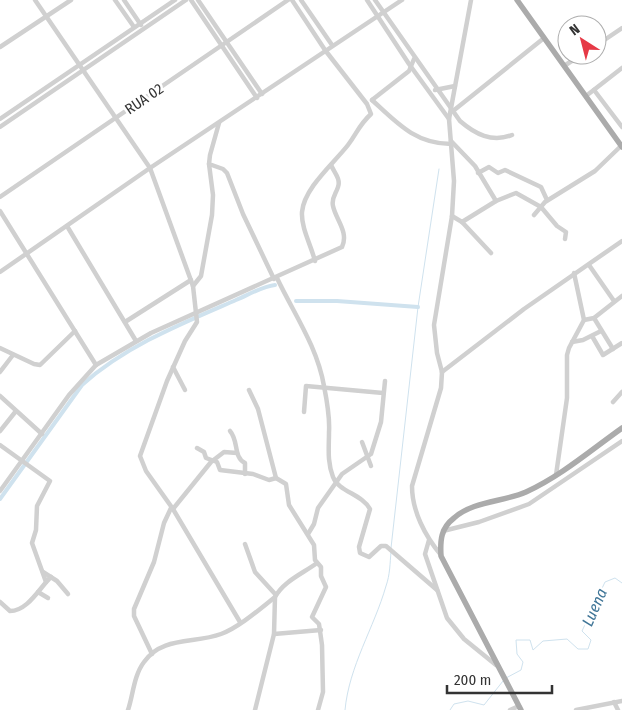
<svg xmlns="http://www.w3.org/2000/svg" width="622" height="710" font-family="'Fira Sans Condensed',sans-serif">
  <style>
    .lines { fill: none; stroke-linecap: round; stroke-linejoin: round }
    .stream { stroke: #cfe2ee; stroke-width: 1 }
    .canal { stroke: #cfe2ee; stroke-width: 4 }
    .minor { stroke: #d0d0d0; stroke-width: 4.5 }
    .major { stroke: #ababab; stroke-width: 5.5 }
    .labels { text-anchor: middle; stroke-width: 5; stroke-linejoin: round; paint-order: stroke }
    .street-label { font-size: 15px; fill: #333; stroke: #fff }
    .water-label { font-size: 16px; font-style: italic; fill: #3f7597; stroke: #fff }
  </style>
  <rect width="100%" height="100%" fill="#fff"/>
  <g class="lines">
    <g class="stream">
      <path d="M 391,548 L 418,307 L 439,169"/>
      <path d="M 506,678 L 521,670 L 523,662 L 517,654 L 516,640 L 530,640 L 533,650 L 543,641 L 567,639 L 578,649 L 588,649 L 591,640 L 582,631 L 605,582 L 615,578 L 622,583"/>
      <path d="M 345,710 C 349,666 374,628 386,586 C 390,575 390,563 391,552"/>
      <path d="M 450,710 L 454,704 L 468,701 L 484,705 L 503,681"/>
    </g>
    <g class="canal">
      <path d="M 296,301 L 337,301 L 418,307"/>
      <path d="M 0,499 L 82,385 C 125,346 183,323 236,300 C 248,295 263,286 275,285"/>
    </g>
    <g class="minor">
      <path d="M 35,0 L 150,168 L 193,286 L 197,322 L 185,341 L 167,381 L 140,456 L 146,471 L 173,509 L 240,622"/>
      <path d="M 115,0 L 134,27"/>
      <path d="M 124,0 L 141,25"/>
      <path d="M 191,0 L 257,98"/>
      <path d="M 198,0 L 262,94"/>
      <path d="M 292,0 L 325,50 L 367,104 L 371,114 C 359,125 357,133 348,145 C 334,163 304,188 302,212 C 301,228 311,245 315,261"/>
      <path d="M 301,0 L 332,45"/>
      <path d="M 367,0 L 409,64 L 449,119"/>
      <path d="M 375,0 L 460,121 C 475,134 492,143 512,135"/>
      <path d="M 597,45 L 622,28"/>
      <path d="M 0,47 L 71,0"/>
      <path d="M 564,66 L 581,55"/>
      <path d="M 435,90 L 455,86"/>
      <path d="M 594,90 L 622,127"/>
      <path d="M 586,96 L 622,68"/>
      <path d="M 372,100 C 396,122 415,144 451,144"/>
      <path d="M 372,100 L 409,71 L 414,59"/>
      <path d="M 453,111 L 544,38"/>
      <path d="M 0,119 L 175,0"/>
      <path d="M 219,123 L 210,155 L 209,164 L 223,169 L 227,173 L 243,214 L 274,279"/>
      <path d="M 0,127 L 186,0"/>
      <path d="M 451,141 L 475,166 L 496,201 L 516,193 L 541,207 L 557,226 L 566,232 L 565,239"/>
      <path d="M 478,173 L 489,167 L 498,173 L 505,170 L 541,187 L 547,200"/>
      <path d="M 0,197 L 288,0"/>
      <path d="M 0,211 L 96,365"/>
      <path d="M 534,215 L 545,202 L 595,171 L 622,145"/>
      <path d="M 452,216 L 462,222 L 491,253"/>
      <path d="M 462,222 L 496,201"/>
      <path d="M 67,226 L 136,341"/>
      <path d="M 589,265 L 614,301"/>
      <path d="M 0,272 L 150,168 L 402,0"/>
      <path d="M 277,278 C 294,314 317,346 324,386 C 327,401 330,417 329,432 C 329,448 327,461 333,477 C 339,492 362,494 370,509 L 359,547 L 360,553 L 369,557 L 381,546 L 386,546 L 437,590"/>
      <path d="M 193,286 L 201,276 L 212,215 L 213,195 L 209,164"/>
      <path d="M 594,318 L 613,349"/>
      <path d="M 584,320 L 594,318 L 622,296"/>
      <path d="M 125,322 L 191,280"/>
      <path d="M 592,336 L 603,355 L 622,343"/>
      <path d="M 572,342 L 583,340 L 601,331"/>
      <path d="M 0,348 L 34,364 L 40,365 L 75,331"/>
      <path d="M 173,367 L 185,390"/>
      <path d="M 0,372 L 13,355"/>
      <path d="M 442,372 L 524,309 L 622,241"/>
      <path d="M 249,390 L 258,409 L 276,478 L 286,484 L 289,505 L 314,545 L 315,560 L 321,567 L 321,576 L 326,587 L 312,617 L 319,624 L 322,645 L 323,692 L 318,710"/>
      <path d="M 0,396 L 42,434"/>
      <path d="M 613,402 L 622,392"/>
      <path d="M 304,412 L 306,386 L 383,393"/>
      <path d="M 0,431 L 16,411"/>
      <path d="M 230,431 C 239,441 233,457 245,463 L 245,474"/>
      <path d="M 362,442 L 371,466"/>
      <path d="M 0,445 L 50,481 L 37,506 L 36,530 L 32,543 L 46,582"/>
      <path d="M 197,448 L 204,452 L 206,458 L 217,462 L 220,470 L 253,474 L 269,480 L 276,478"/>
      <path d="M 556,475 L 567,398 L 567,355 L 569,348 L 584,320 L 574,273"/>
      <path d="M 0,491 L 69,395 L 96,365 L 151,333 L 342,247 C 349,232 336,220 333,206 C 331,198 336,194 338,187 C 341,179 334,172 331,165"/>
      <path d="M 173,509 L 211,462 L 224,452 L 237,453"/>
      <path d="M 443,531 L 479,522 L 529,504 L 622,441"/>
      <path d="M 308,534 L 314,524 L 318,508 L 342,474 L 371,454 L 381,422 L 385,381"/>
      <path d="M 429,540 L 425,554 L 447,618 L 464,639 L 496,665"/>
      <path d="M 245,544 L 255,572 L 276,595"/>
      <path d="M 441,555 C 425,536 412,511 412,486 L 441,388 L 442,372 L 437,353 L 434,325 L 452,216 L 454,181 L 449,119 L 471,0"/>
      <path d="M 43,572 L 57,581 L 68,594"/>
      <path d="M 38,592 L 48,598"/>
      <path d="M 0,602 L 10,611 C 28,611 40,587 51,577"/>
      <path d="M 274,634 L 321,630"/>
      <path d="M 152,654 L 134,616 L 134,609 L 154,562 L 164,523 L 171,508"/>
      <path d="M 614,702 L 618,710"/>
      <path d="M 128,710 C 133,695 134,675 144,662 C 162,636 194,644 221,634 C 238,628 260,609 275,597 C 284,581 302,574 317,563"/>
      <path d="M 255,710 L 274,634 L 275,597"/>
      <path d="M 510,710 L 519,706"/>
      <path d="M 576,710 L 622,701"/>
    </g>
    <g class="major">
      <path d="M 517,0 L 622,147"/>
      <path d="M 521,710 L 441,556 C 440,540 441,528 454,518 C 473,501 503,502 526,492 C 561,476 591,450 622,428"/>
    </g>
  </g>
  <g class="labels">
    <g class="street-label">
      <text transform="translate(144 99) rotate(-34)" y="5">RUA 02</text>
    </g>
    <g class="water-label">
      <text transform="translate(594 607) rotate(-66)" y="6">Luena</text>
    </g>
  </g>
  <g transform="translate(582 40) rotate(324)"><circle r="24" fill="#ffffff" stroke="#adadad"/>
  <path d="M0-4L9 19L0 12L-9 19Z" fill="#e63946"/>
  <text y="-8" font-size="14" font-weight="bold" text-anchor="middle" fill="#333333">N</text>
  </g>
  <path d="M447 685v8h105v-8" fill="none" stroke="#333333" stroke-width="2.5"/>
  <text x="454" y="685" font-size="15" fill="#333333" stroke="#ffffff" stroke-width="4" paint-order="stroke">200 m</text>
</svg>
